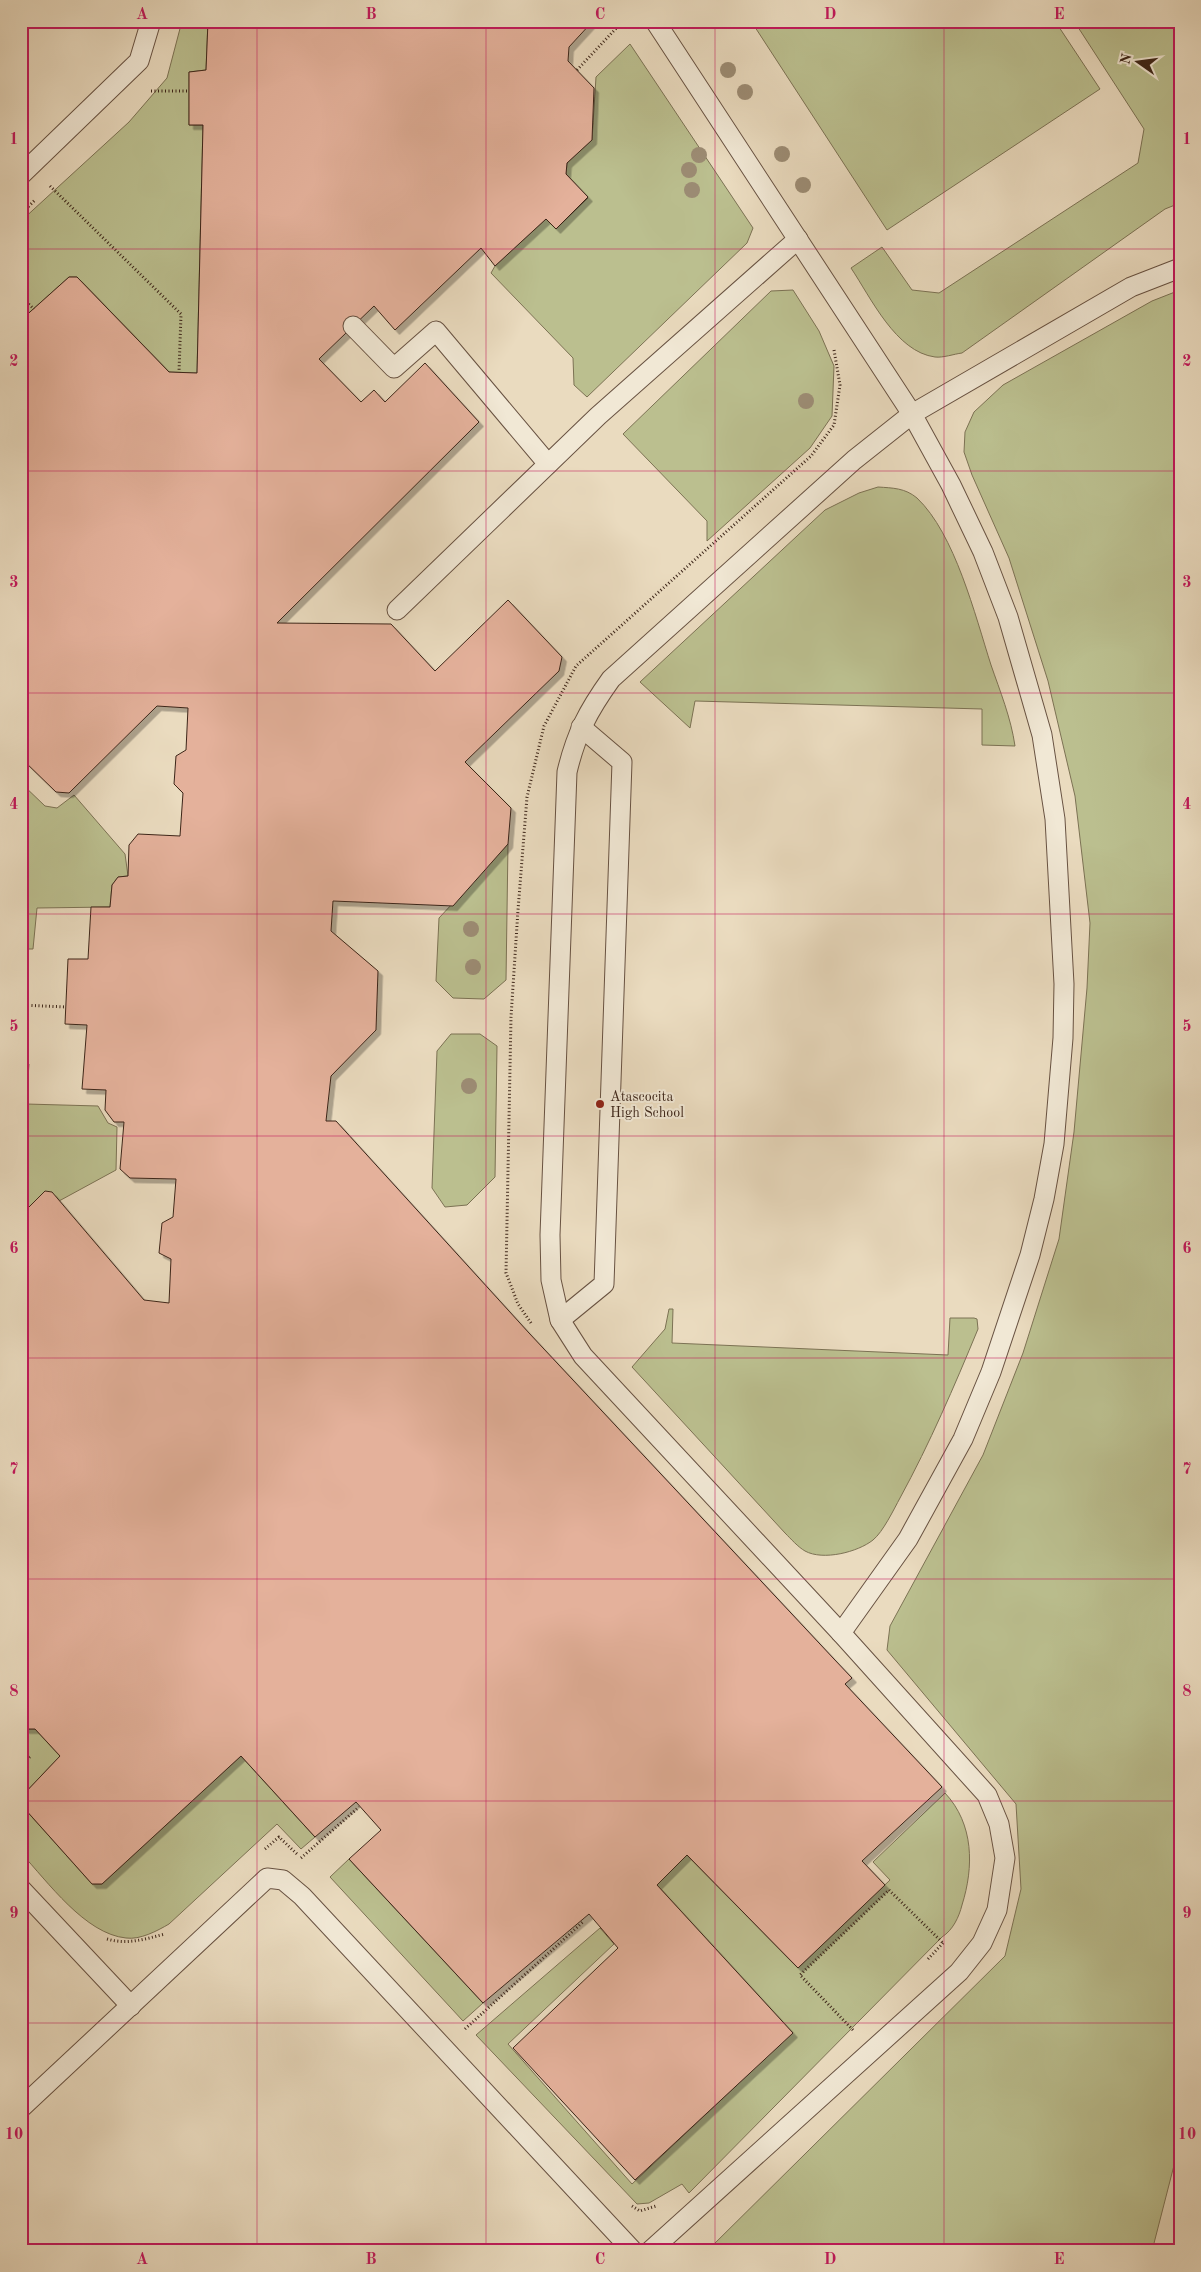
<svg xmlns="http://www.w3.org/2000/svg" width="1201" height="2272" font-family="'Old Standard TT',serif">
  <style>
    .green { fill: #bbbf8f; stroke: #7c7254 }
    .building { fill: #e4b19b; stroke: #3c2519; filter: url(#shadow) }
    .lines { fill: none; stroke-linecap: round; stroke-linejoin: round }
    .service-casing { stroke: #685242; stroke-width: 21 }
    .path { stroke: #3c2519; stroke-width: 3; stroke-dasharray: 1 2.5; stroke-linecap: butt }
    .service { stroke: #f1e8d5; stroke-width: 19 }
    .tree { fill: #9c8c74 }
    .grid { fill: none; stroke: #c2185b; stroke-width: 1; stroke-opacity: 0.55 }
    .poi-dot { fill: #8f2418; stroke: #f1e8d5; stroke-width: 2 }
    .labels { text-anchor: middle; stroke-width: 4; stroke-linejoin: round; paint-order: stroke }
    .poi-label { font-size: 14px; fill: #3c2519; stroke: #f1e8d5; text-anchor: start }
    .neatline { fill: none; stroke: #c2185b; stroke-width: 2 }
    .grid-label { font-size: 16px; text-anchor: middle; font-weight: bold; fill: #c2185b }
  </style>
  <defs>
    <filter id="shadow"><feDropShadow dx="4.5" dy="4.5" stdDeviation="0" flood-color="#0004"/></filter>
  </defs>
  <rect width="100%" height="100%" fill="#eadbbf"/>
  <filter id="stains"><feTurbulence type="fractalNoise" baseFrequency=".004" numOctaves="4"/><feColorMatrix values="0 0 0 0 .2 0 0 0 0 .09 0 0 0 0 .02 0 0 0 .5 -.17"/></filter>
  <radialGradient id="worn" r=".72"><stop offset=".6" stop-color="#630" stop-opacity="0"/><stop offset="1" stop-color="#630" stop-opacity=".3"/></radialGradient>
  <g class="green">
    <path d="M 182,21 L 208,21 L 206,70 L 189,72 L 189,125 L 203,125 L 197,373 L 169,372 L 77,277 L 69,277 L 21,320 L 21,221 L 129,122 L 167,78 Z"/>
    <path d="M 751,21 L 1055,21 L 1100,89 L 887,230 Z"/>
    <path d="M 1074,21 L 1180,21 L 1180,203 L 1165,209 L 962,353 C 954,354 943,358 935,357 C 896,352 871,298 851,268 L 882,247 L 912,290 L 939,293 L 1138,163 L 1144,129 Z"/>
    <path d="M 630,44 L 753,228 L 747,243 L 587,397 L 574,385 L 573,358 L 491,273 L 495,266 L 546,219 L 556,229 L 588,198 L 566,174 L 567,163 L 592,140 L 596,77 Z"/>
    <path d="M 793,290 L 819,331 L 834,366 L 832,416 L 810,448 L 707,541 L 707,521 L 623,434 L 771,291 Z"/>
    <path d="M 1180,290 L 1180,2142 L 1152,2251 L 707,2251 L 1005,1956 L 1021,1889 L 1016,1804 L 887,1650 L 890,1626 L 983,1455 L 1023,1353 L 1059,1239 L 1074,1132 L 1087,988 L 1090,923 L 1075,796 L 1048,681 L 1009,558 L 972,475 L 964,452 L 965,432 L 974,412 L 1003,385 L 1152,301 Z"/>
    <path d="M 878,487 C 893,488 905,488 917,498 C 955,534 975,615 991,665 C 1000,691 1011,718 1015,746 L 982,745 L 982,709 L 695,701 L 690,728 L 640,682 L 825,510 L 859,493 Z"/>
    <path d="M 21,783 L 45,806 L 57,808 L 74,795 L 125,854 L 128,876 L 118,877 L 112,885 L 110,907 L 37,908 L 33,949 L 21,949 Z"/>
    <path d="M 508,844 L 506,980 L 484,999 L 453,998 L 436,981 L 439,918 Z"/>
    <path d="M 451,1034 L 480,1034 L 497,1046 L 495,1177 L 467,1205 L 445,1207 L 432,1188 L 437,1051 Z"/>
    <path d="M 21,1062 L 29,1064 L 26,1104 L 98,1106 L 108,1123 L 117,1127 L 116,1170 L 59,1201 L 21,1215 Z"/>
    <path d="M 669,1309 L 673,1309 L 672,1343 L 948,1355 L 950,1318 L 974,1318 L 977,1319 L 978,1329 C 954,1387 930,1443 900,1498 C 894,1509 883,1532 873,1540 C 858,1552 823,1561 805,1551 C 798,1547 791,1539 785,1533 L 632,1367 L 665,1329 Z"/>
    <path d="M 21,1725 L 25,1729 L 35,1729 L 60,1756 L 22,1796 L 24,1808 L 92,1884 L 102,1884 L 241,1756 L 315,1837 L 301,1849 L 277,1824 L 169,1924 C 157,1931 140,1940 126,1938 C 85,1934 48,1882 21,1853 Z"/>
    <path d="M 945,1793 C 974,1824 974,1867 962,1905 C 959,1917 953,1930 942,1937 L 689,2193 L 682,2184 L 649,2203 L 637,2204 L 476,2035 L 600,1928 L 614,1944 L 508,2044 L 632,2184 L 792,2033 L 657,1885 L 687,1855 L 798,1968 L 890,1880 L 873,1862 Z"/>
    <path d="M 349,1859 L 483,2003 L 463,2021 L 330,1877 Z"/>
  </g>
  <path class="building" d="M 208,21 L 592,22 L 569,47 L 568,61 L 594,88 L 592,140 L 567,163 L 566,174 L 588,197 L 556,229 L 546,219 L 495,266 L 481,248 L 395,330 L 374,306 L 319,359 L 361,402 L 374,390 L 385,402 L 425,363 L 479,422 L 277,623 L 391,624 L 435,671 L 508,600 L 562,657 L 559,671 L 465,762 L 511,808 L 508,844 L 453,906 L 333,901 L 331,931 L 378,971 L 376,1030 L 331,1076 L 326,1121 L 336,1121 L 529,1333 L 834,1659 L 852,1678 L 845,1684 L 942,1787 L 862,1861 L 885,1885 L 798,1968 L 687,1855 L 657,1885 L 793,2033 L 635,2180 L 513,2048 L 618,1948 L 589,1914 L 483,2003 L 349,1859 L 381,1830 L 356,1802 L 315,1837 L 241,1756 L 102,1884 L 92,1884 L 24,1808 L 22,1796 L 60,1756 L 35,1729 L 25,1729 L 21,1725 L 21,1215 L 45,1191 L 52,1192 L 144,1300 L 169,1303 L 171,1259 L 159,1253 L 162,1223 L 173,1217 L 176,1179 L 130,1178 L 120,1169 L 124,1122 L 114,1122 L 105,1110 L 106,1090 L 82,1089 L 87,1025 L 65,1024 L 68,959 L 88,959 L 91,907 L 110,907 L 112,885 L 118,877 L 128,876 L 129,845 L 138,834 L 180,836 L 183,793 L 174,784 L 176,756 L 186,750 L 188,708 L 157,706 L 69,793 L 56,792 L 21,758 L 21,320 L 69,277 L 77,277 L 169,372 L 197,373 L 203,125 L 189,125 L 189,72 L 206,70 Z"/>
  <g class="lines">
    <defs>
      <g id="service">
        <path d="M 655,21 L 912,414 L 951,485 L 983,552 L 1008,617 L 1042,735 L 1055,819 L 1064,984 L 1063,1038 L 1054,1144 L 1044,1199 L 1030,1255 L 991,1372 L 963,1439 L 908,1539 L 841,1633"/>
        <path d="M 21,175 L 139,61 L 151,21"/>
        <path d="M 353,326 L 394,368 L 436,331 L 548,464"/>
        <path d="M 397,610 L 598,416 L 798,239"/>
        <path d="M 560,1320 L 604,1284 L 622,762 L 581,727"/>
        <path d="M 21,1889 L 131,2006"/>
        <path d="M 21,2108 L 267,1878 L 283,1880 L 302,1896 L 633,2251"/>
        <path d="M 650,2251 L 959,1972 L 982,1943 L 997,1910 L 1005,1858 L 999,1824 L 987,1795 L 841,1633 L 583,1356 L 560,1320 L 551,1280 L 550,1235 L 567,772 C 576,734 588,711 611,679 L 854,460 L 912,414 L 1131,287 L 1180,268"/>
      </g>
    </defs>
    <use href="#service" class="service-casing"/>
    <g class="path">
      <path d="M 577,70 L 623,21"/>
      <path d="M 151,91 L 189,91"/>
      <path d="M 50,186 L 181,314 L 179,372"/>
      <path d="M 21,214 L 35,200"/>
      <path d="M 21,297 L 34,309"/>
      <path d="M 21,1005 L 66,1007"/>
      <path d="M 531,1323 L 518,1304 L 506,1273 L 511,1017 L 518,910 L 527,797 L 544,726 L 576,666 L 811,456 L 834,425 L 840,385 L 834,350"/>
      <path d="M 21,1764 L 31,1756"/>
      <path d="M 265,1849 L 279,1837 L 297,1854"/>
      <path d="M 301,1858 L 359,1807"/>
      <path d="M 107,1939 C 127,1945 145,1939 165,1934"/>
      <path d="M 928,1959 L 944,1942"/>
      <path d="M 465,2029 L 584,1921"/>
      <path d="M 853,2030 L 800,1975 L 889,1890 L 944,1944"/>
      <path d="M 632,2206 L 640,2211 L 656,2206"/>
    </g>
    <use href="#service" class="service"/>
  </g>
  <g class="tree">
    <circle cx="728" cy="70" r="8"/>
    <circle cx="745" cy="92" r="8"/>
    <circle cx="782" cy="154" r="8"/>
    <circle cx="699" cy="155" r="8"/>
    <circle cx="689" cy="170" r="8"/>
    <circle cx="803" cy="185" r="8"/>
    <circle cx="692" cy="190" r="8"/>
    <circle cx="806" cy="401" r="8"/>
    <circle cx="471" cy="929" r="8"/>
    <circle cx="473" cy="967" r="8"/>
    <circle cx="469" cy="1086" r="8"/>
  </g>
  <path class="grid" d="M 257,21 L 257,2251M 486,21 L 486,2251M 715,21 L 715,2251M 944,21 L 944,2251M 21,249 L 1180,249M 21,471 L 1180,471M 21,693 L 1180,693M 21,914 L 1180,914M 21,1136 L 1180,1136M 21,1358 L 1180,1358M 21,1579 L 1180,1579M 21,1801 L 1180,1801M 21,2023 L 1180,2023"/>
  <circle class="poi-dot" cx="600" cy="1104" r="5"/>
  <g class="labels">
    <g class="poi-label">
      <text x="610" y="1101">Atascocita<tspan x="610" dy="16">High School</tspan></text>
    </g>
  </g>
  <rect width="1201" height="2272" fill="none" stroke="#eadbbf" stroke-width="55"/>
  <g transform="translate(1138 62) rotate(284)" stroke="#f1e8d5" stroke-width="4" paint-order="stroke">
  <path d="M0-4L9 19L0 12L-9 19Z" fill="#3c2519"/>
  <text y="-8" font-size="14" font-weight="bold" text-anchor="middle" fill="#3c2519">N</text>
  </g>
  <rect x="28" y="28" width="1146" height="2216" class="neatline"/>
  <g class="grid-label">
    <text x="142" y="19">A</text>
    <text x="371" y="19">B</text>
    <text x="600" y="19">C</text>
    <text x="830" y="19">D</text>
    <text x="1059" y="19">E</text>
    <text x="14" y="144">1</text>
    <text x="1187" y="144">1</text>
    <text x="14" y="366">2</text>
    <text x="1187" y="366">2</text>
    <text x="14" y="587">3</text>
    <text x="1187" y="587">3</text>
    <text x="14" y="809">4</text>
    <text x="1187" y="809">4</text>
    <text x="14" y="1031">5</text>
    <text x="1187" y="1031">5</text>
    <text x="14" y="1253">6</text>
    <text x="1187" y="1253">6</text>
    <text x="14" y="1474">7</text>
    <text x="1187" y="1474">7</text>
    <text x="14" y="1696">8</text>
    <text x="1187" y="1696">8</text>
    <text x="14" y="1918">9</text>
    <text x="1187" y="1918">9</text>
    <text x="14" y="2139">10</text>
    <text x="1187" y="2139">10</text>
    <text x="142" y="2264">A</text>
    <text x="371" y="2264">B</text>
    <text x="600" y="2264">C</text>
    <text x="830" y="2264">D</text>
    <text x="1059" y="2264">E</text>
  </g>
  <rect width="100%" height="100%" filter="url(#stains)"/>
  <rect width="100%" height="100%" fill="url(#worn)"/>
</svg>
